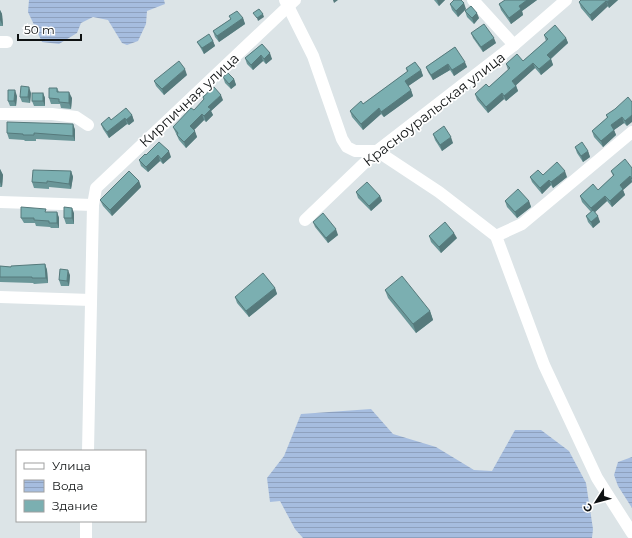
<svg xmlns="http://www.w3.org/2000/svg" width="632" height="538" font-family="Montserrat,sans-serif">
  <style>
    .water { fill: url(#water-rules) }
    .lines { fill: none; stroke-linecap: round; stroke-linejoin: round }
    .minor { stroke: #fff; stroke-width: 12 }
    .wall { fill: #6a9698 }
    .shaded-wall { fill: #567a7c }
    .building { fill: #7bafb1; stroke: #567a7c }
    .labels { text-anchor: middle; stroke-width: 3.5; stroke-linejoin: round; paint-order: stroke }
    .street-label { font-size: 14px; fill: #0e1112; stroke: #fff }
  </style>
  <defs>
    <pattern id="water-rules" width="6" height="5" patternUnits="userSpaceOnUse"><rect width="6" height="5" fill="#a6bddf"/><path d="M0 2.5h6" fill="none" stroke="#8ea1be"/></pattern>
  </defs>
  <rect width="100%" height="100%" fill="#dce4e7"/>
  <g class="water">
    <path d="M 29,0 L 164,0 L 165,4 L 147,11 L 146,24 L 138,41 L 127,45 L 122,43 L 108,20 L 93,17 L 81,23 L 77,33 L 59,44 L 42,42 L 28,12 Z"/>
    <path d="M 371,409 L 393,434 L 436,447 L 474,470 L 492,471 L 515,430 L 541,430 L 569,451 L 586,483 L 593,529 L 592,538 L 303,538 L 295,529 L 280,501 L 270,502 L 267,478 L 284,456 L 301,414 Z"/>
    <path d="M 632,457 L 632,508 L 618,486 L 614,475 L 618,462 Z"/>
  </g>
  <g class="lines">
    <g class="minor">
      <path d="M 285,0 L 313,56 L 342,139 L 347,147 L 355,151 L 377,151 L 439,192 L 496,236 L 544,365 L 597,478 L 632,533"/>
      <path d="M 473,0 L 514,45"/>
      <path d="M 0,42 L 7,42"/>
      <path d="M 0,114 L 52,114 L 76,117 L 88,125"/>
      <path d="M 0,202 L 93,205"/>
      <path d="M 305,220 L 377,151 L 514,45 L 566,0"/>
      <path d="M 496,236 L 522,224 L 632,132"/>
      <path d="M 0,297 L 91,300"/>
      <path d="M 88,451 L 93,205 L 96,188 L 295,0"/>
      <path d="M 86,538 L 86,521"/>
    </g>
  </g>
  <g class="wall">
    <path d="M 434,0 L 445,0 L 439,6 Z"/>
    <path d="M 505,0 L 537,0 L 522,11 L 523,15 L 511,24 L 501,10 L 499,4 Z"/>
    <path d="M 618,0 L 609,8 L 608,6 L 592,21 L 581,8 L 579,2 Z"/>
    <path d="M 450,4 L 466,9 L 458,17 L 452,10 Z"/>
    <path d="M 0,10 L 2,14 L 3,26 L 0,26 Z"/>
    <path d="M 465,11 L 479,18 L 474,24 L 467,17 Z"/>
    <path d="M 229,16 L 243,18 L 245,24 L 219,42 L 215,37 L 213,31 L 231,19 Z"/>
    <path d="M 471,33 L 496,43 L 483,52 L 473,38 Z"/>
    <path d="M 544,35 L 566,38 L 568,43 L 551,59 L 553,65 L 541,75 L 535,68 L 516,85 L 518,91 L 506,101 L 504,99 L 488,113 L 477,100 L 475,94 L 489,87 L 508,70 L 506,64 L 523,61 L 546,41 Z"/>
    <path d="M 213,41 L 215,46 L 204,54 L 200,47 L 197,42 Z"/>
    <path d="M 262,44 L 272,59 L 266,64 L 263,61 L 253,70 L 247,64 L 245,58 Z"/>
    <path d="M 455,47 L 467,67 L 454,76 L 450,70 L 433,80 L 428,72 L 426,67 Z"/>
    <path d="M 406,68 L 421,70 L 423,76 L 408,86 L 411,90 L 413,96 L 384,117 L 381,114 L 363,130 L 352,117 L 350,111 L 363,104 L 407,72 Z"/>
    <path d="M 187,75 L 164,95 L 156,86 L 154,81 Z"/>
    <path d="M 223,77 L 234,79 L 236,85 L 231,89 L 225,83 Z"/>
    <path d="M 57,88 L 59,92 L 72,98 L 71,109 L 61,108 L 60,104 L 51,104 L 49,98 Z"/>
    <path d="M 31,93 L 30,103 L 22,102 L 20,97 Z"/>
    <path d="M 43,93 L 45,98 L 45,106 L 34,106 L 32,101 Z"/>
    <path d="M 17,96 L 16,106 L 10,106 L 8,101 Z"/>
    <path d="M 203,97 L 223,100 L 211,111 L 213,115 L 206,122 L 204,120 L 194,130 L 197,137 L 186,148 L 179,140 L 173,127 L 194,110 L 204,100 Z"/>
    <path d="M 632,102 L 627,126 L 624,123 L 614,130 L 616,135 L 603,147 L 594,137 L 592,131 L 607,118 L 606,115 Z"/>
    <path d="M 132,115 L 134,121 L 129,125 L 127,124 L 109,138 L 103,129 L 101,124 L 111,120 Z"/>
    <path d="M 73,124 L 75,130 L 75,141 L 36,139 L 36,141 L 25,141 L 24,140 L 9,139 L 7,133 Z"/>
    <path d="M 433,134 L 453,143 L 442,151 L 435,140 Z"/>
    <path d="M 575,147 L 588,151 L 590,157 L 583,162 L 577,153 Z"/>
    <path d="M 146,155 L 171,157 L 163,164 L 160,161 L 148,172 L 141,166 L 139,160 Z"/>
    <path d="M 632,168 L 632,182 L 623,190 L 625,195 L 612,207 L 607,201 L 595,212 L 600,222 L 593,228 L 588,222 L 586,216 L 591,212 L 582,202 L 580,196 L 598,190 L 613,176 L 611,171 Z"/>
    <path d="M 0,169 L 3,175 L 2,187 L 0,187 Z"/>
    <path d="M 71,171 L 73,177 L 71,189 L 49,187 L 49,189 L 34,188 L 32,182 Z"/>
    <path d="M 543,175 L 567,177 L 553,188 L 551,185 L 542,194 L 532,182 L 530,177 Z"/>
    <path d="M 139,181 L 141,187 L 112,216 L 103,206 L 100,200 Z"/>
    <path d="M 356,192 L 380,196 L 382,201 L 371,211 L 358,198 Z"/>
    <path d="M 505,201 L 529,201 L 531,207 L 517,218 L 507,207 Z"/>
    <path d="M 47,212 L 57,212 L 59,218 L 59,228 L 51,228 L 50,227 L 36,226 L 35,223 L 24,223 L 21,218 Z"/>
    <path d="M 74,213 L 74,224 L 66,224 L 64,218 Z"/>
    <path d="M 313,222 L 338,235 L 328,243 L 315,227 Z"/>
    <path d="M 429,236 L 457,238 L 441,253 L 431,242 Z"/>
    <path d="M 45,264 L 47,270 L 48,283 L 34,284 L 33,283 L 0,282 L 0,266 L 11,267 Z"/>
    <path d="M 70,275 L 69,286 L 61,286 L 59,280 Z"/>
    <path d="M 275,288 L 277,294 L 249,317 L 237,303 L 235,297 Z"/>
    <path d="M 385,290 L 430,311 L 433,320 L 416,333 L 388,298 Z"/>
  </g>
  <g class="shaded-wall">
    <path d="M 333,0 L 338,0 L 334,3 Z"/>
    <path d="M 437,0 L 445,0 L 439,6 Z"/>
    <path d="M 527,0 L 537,0 L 522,11 L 523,15 L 511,24 L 509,18 L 519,6 Z"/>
    <path d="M 610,0 L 618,0 L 609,8 L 607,2 Z"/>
    <path d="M 606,1 L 608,6 L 592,21 L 590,15 Z"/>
    <path d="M 464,3 L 466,9 L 458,17 L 456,11 Z"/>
    <path d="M 0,10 L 2,14 L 3,26 L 0,20 Z"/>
    <path d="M 477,13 L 479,18 L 474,24 L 472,18 Z"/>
    <path d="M 263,14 L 264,17 L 258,21 L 257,18 Z"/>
    <path d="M 243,18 L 245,24 L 219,42 L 217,36 Z"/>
    <path d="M 494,38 L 496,43 L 483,52 L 481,47 Z"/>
    <path d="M 566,38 L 568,43 L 549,60 L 547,55 Z"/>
    <path d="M 213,41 L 215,46 L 204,54 L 202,48 Z"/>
    <path d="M 270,53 L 272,59 L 266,64 L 264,59 Z"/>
    <path d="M 261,55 L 263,61 L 253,70 L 251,65 Z"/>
    <path d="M 551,59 L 553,65 L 541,75 L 539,69 Z"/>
    <path d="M 465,62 L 467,67 L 454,76 L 452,70 Z"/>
    <path d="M 533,63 L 535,68 L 514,87 L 512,81 Z"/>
    <path d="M 448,64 L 450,70 L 433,80 L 431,75 Z"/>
    <path d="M 185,69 L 187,75 L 164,95 L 162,89 Z"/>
    <path d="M 421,70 L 423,76 L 407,87 L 405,81 Z"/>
    <path d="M 234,79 L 236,85 L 231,89 L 229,84 Z"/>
    <path d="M 516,86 L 518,91 L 506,101 L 504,96 Z"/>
    <path d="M 29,87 L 31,93 L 30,103 L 28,97 Z"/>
    <path d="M 15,90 L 17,96 L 16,106 L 14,101 Z"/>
    <path d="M 411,90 L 413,96 L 384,117 L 381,112 Z"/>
    <path d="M 69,92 L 72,98 L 71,109 L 69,103 Z"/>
    <path d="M 43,93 L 45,98 L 45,106 L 43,101 Z"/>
    <path d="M 502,93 L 504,99 L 488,113 L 486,107 Z"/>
    <path d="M 221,95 L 223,100 L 211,111 L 213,115 L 206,122 L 204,116 L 208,107 Z"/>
    <path d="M 379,108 L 381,114 L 363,130 L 361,124 Z"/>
    <path d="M 202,114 L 204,120 L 192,132 L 190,126 Z"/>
    <path d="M 132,115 L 134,121 L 129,125 L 126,120 Z"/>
    <path d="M 632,115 L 632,122 L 627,126 L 625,121 Z"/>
    <path d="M 622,117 L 624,123 L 614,130 L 616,135 L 603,147 L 601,141 L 611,125 Z"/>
    <path d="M 125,118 L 127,124 L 109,138 L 107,132 Z"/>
    <path d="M 73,124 L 75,130 L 75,141 L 73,136 Z"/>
    <path d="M 195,131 L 197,137 L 186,148 L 184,142 Z"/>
    <path d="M 451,137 L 453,143 L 442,151 L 440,145 Z"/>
    <path d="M 169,151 L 171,157 L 163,164 L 161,159 Z"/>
    <path d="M 588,151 L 590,157 L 583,162 L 581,156 Z"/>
    <path d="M 158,155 L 160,161 L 148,172 L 146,167 Z"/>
    <path d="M 0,169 L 3,175 L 2,187 L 0,182 Z"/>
    <path d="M 71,171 L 73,177 L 71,189 L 69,184 Z"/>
    <path d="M 565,171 L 567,177 L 553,188 L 551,182 Z"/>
    <path d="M 630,176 L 632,182 L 623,190 L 625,195 L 612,207 L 610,201 L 620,185 Z"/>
    <path d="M 549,180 L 551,185 L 542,194 L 540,188 Z"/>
    <path d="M 139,181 L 141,187 L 112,216 L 110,210 Z"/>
    <path d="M 380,196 L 382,201 L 371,211 L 369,206 Z"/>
    <path d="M 605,196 L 607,201 L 593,214 L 591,208 Z"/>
    <path d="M 529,201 L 531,207 L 517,218 L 515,212 Z"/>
    <path d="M 72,208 L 74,213 L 74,224 L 72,218 Z"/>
    <path d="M 57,212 L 59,218 L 59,228 L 57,223 Z"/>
    <path d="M 598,216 L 600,222 L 593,228 L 591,222 Z"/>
    <path d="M 336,229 L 338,235 L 328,243 L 326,238 Z"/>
    <path d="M 454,233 L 457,238 L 441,253 L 439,247 Z"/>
    <path d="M 45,264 L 47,270 L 48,283 L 46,278 Z"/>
    <path d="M 68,270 L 70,275 L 69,286 L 67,281 Z"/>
    <path d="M 275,288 L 277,294 L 249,317 L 246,311 Z"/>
    <path d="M 430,311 L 433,320 L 416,333 L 413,324 Z"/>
  </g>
  <g class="building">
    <path d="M 454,0 L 461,0 L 464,3 L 456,11 L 450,4 Z"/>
    <path d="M 505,0 L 527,0 L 519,6 L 521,9 L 509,18 L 499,4 Z"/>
    <path d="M 581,0 L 610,0 L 607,2 L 606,1 L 590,15 L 579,2 Z"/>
    <path d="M 471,6 L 477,13 L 472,18 L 465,11 Z"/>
    <path d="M 259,9 L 263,14 L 257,18 L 253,13 Z"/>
    <path d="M 237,11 L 243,18 L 217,36 L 213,31 L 231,19 L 229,16 Z"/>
    <path d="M 484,24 L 494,38 L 481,47 L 471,33 Z"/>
    <path d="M 555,25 L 566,38 L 547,55 L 551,59 L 539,69 L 533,63 L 512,81 L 516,86 L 504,96 L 502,93 L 486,107 L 475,94 L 486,84 L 489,87 L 510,68 L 506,64 L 517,54 L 523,61 L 548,39 L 544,35 Z"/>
    <path d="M 209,34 L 213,41 L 202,48 L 197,42 Z"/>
    <path d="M 262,44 L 270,53 L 264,59 L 261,55 L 251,65 L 245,58 Z"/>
    <path d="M 455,47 L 465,62 L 452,70 L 448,64 L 431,75 L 426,67 Z"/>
    <path d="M 179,61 L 185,69 L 162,89 L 154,81 Z"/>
    <path d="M 415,62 L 421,70 L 405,81 L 411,90 L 381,112 L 379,108 L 361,124 L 350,111 L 361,101 L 363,104 L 408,71 L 406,68 Z"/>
    <path d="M 228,73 L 234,79 L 229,84 L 223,77 Z"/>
    <path d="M 21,86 L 29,87 L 28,97 L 20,97 Z"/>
    <path d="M 214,87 L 221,95 L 208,107 L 211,109 L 204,116 L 202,114 L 190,126 L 195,131 L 184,142 L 177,135 L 178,133 L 173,127 L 191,108 L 194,110 L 204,99 L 203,97 Z"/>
    <path d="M 49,88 L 57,88 L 57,92 L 69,92 L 69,103 L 59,102 L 59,99 L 49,98 Z"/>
    <path d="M 8,90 L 15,90 L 14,101 L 8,101 Z"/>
    <rect x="32" y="93" width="11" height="8"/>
    <path d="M 628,97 L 632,102 L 632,115 L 625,121 L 622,117 L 611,125 L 614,130 L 601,141 L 592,131 L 608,117 L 606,115 L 615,109 Z"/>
    <path d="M 126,108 L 132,115 L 126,120 L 125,118 L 107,132 L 101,124 L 109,117 L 111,120 Z"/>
    <path d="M 7,122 L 73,124 L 73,136 L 34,133 L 34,135 L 23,135 L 23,134 L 7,133 Z"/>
    <path d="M 444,126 L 451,137 L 440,145 L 433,134 Z"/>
    <path d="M 159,142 L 169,151 L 161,159 L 158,155 L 146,167 L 139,160 L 145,154 L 146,155 Z"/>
    <path d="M 582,142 L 588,151 L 581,156 L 575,147 Z"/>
    <path d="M 625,159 L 632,168 L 632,179 L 630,176 L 620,185 L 623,189 L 610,201 L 605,196 L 591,208 L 580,196 L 593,184 L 598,190 L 614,175 L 611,171 Z"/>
    <path d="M 557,162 L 565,171 L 551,182 L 549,180 L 540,188 L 530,177 L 538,170 L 543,175 Z"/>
    <path d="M 33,170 L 71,171 L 69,184 L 47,181 L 47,183 L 32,182 Z"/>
    <path d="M 129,171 L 139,181 L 110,210 L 100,200 Z"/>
    <path d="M 367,182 L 380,196 L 369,206 L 356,192 Z"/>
    <path d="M 518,189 L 529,201 L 515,212 L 505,201 Z"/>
    <path d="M 21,207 L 46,209 L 45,212 L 57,212 L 57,223 L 49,223 L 49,221 L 34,220 L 34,218 L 21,218 Z"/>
    <path d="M 64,207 L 72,208 L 72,218 L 64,218 Z"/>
    <path d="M 593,210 L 598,216 L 591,222 L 586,216 Z"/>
    <path d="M 323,213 L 336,229 L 326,238 L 313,222 Z"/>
    <path d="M 445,222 L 454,233 L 439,247 L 429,236 Z"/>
    <path d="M 45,264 L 46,278 L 32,278 L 32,277 L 0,277 L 0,266 L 11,267 L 11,266 Z"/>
    <path d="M 60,269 L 68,270 L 67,281 L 59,280 Z"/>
    <path d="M 263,273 L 275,288 L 246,311 L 235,297 Z"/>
    <path d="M 402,276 L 430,311 L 413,324 L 385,290 Z"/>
  </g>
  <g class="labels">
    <g class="street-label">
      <text transform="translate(189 100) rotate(-43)" y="5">Кирпичная улица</text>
      <text transform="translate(434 109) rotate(-38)" y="5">Красноуральская улица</text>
    </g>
  </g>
  <rect x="16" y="450" width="130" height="72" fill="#ffffff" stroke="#9fa0a0"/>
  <rect x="24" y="463" width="20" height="6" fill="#ffffff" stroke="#9fa0a0"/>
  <text x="52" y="470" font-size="12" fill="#0e1112">Улица</text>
  <rect x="24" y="480" width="20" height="12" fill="url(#water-rules)" stroke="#9fa0a0"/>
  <text x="52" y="490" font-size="12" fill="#0e1112">Вода</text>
  <rect x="24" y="500" width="20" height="12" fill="#7bafb1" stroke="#9fa0a0"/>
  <text x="52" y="510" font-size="12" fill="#0e1112">Здание</text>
  <g transform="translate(596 502) rotate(234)" stroke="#ffffff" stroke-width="3" paint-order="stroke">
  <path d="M0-3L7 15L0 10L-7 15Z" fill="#0e1112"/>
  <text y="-6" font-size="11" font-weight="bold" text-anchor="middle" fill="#0e1112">С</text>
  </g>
  <path d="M18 34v6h63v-6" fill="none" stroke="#0e1112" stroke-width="2"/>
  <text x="24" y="34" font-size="12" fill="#0e1112" stroke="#ffffff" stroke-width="3" paint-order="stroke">50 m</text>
</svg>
